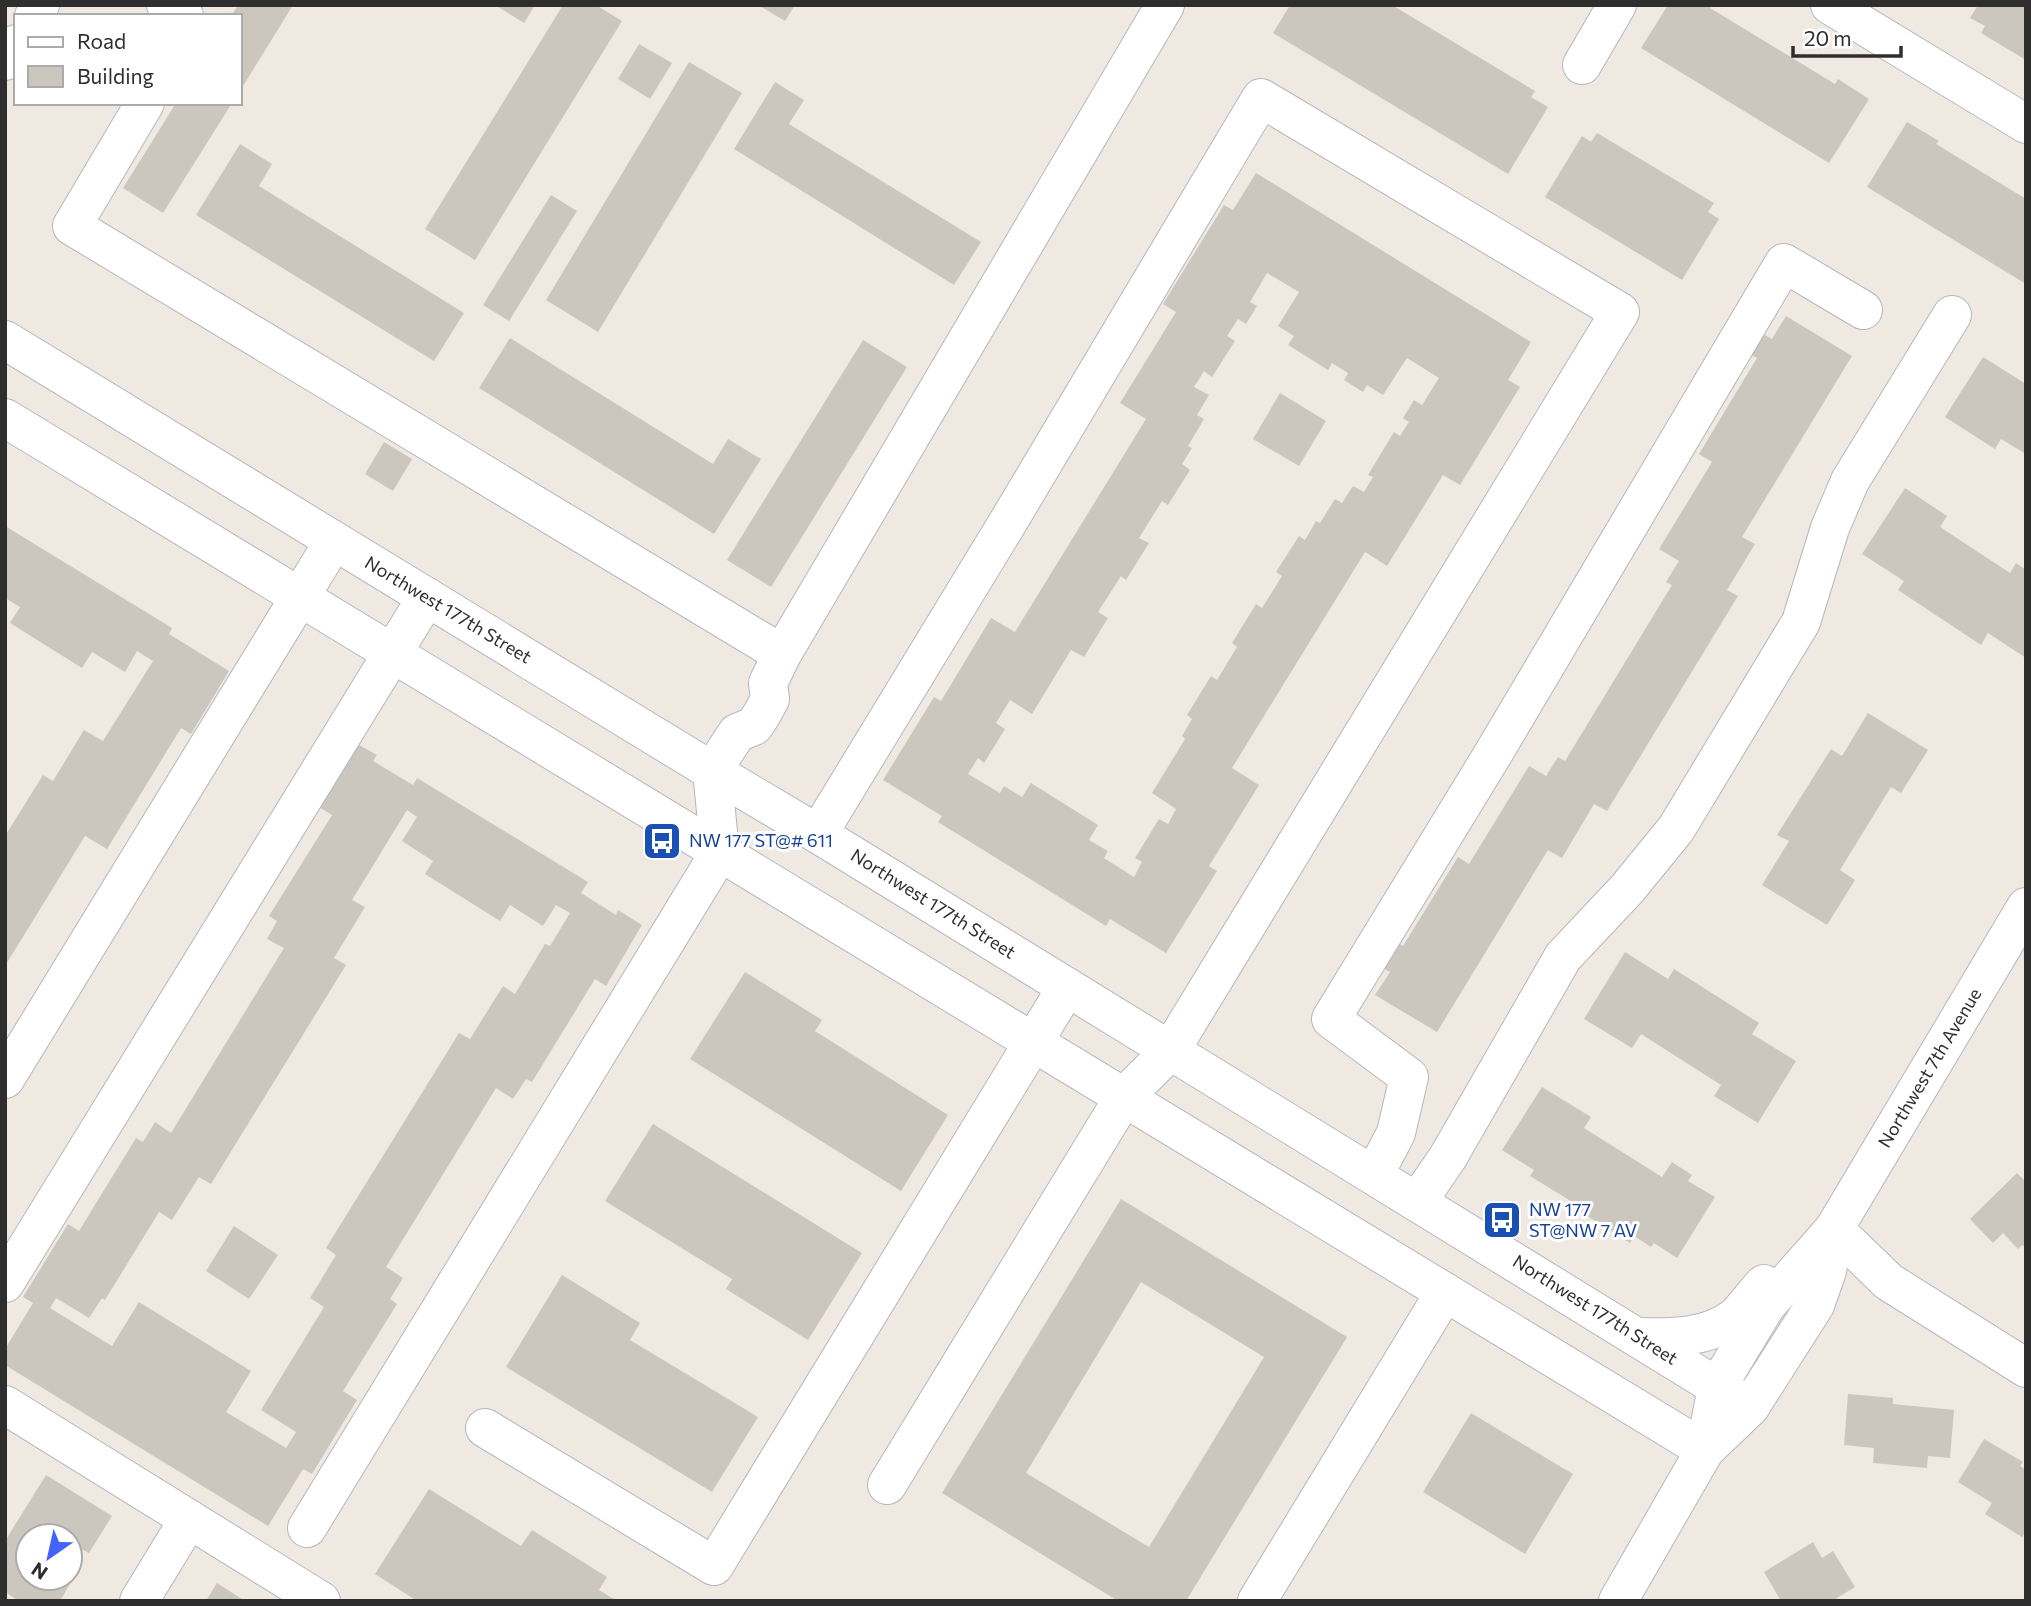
<svg xmlns="http://www.w3.org/2000/svg" width="2031" height="1606" font-family="Commissioner,sans-serif">
  <style>
    .building { fill: #cbc7bf; fill-rule: evenodd }
    .lines { fill: none; stroke-linecap: round; stroke-linejoin: round }
    .minor-casing { stroke: #b4b7c1; stroke-width: 40 }
    .minor { stroke: #fff; stroke-width: 38 }
    .labels { text-anchor: middle; stroke-width: 6; stroke-linejoin: round; paint-order: stroke }
    .street-label { font-size: 18px; fill: #2e2e2e; stroke: #fff }
    .transit-label { font-size: 18px; fill: #164399; stroke: #fff; text-anchor: start }
  </style>
  <rect width="100%" height="100%" fill="#efe9e1"/>
  <g class="building">
    <path d="M 238,5 L 293,5 L 240,91 L 240,16 L 231,16 Z"/>
    <path d="M 495,5 L 535,5 L 524,23 Z"/>
    <path d="M 563,5 L 596,5 L 622,21 L 475,260 L 425,229 Z"/>
    <path d="M 758,5 L 795,5 L 785,21 Z"/>
    <path d="M 1290,5 L 1392,5 L 1535,91 L 1531,97 L 1548,107 L 1508,174 L 1273,33 Z"/>
    <path d="M 1668,5 L 1712,5 L 1710,8 L 1835,84 L 1838,79 L 1869,99 L 1829,163 L 1641,48 Z"/>
    <path d="M 1978,5 L 2026,5 L 2026,60 L 1981,33 L 1985,26 L 1970,18 Z"/>
    <path d="M 639,44 L 672,63 L 650,99 L 618,79 Z"/>
    <path d="M 689,62 L 742,93 L 598,332 L 546,300 Z"/>
    <path d="M 775,82 L 804,100 L 789,124 L 981,242 L 954,285 L 734,149 Z"/>
    <path d="M 176,103 L 232,103 L 163,213 L 123,188 Z"/>
    <path d="M 1907,122 L 1939,141 L 1936,144 L 2026,199 L 2026,284 L 1867,187 Z"/>
    <path d="M 1597,133 L 1714,203 L 1708,212 L 1719,219 L 1682,280 L 1545,197 L 1582,136 L 1591,142 Z"/>
    <path d="M 240,144 L 272,164 L 259,186 L 464,313 L 434,361 L 196,215 Z"/>
    <path d="M 1256,173 L 1531,342 L 1508,380 L 1520,387 L 1460,485 L 1443,475 L 1387,566 L 1365,552 L 1232,768 L 1259,785 L 1209,866 L 1217,871 L 1166,953 L 1110,919 L 1106,926 L 938,822 L 942,816 L 883,780 L 934,697 L 941,701 L 991,618 L 1015,632 L 1146,419 L 1120,403 L 1176,312 L 1163,304 L 1224,205 L 1233,210 ZM 1267,273 L 1299,292 L 1278,326 L 1294,336 L 1288,345 L 1328,370 L 1332,363 L 1348,373 L 1344,380 L 1363,392 L 1367,385 L 1383,395 L 1407,358 L 1439,378 L 1422,405 L 1414,400 L 1403,418 L 1409,422 L 1400,436 L 1394,432 L 1368,475 L 1373,477 L 1364,492 L 1353,486 L 1342,503 L 1335,499 L 1320,523 L 1316,521 L 1305,540 L 1299,536 L 1276,572 L 1282,576 L 1262,608 L 1256,604 L 1232,643 L 1237,647 L 1217,680 L 1211,676 L 1187,715 L 1192,719 L 1182,736 L 1185,739 L 1152,793 L 1176,809 L 1168,824 L 1159,819 L 1135,858 L 1142,862 L 1134,877 L 1104,858 L 1108,851 L 1089,840 L 1098,825 L 1031,783 L 1022,797 L 1004,786 L 1000,793 L 968,774 L 978,758 L 984,763 L 1005,729 L 996,723 L 1010,700 L 1032,714 L 1071,650 L 1084,657 L 1108,618 L 1098,612 L 1121,576 L 1126,580 L 1149,543 L 1139,538 L 1162,501 L 1168,505 L 1190,470 L 1182,464 L 1192,448 L 1188,446 L 1204,419 L 1197,415 L 1209,395 L 1194,387 L 1204,371 L 1212,377 L 1235,341 L 1227,336 L 1238,319 L 1246,324 L 1257,306 L 1250,302 Z"/>
    <path d="M 551,195 L 577,211 L 509,321 L 483,305 Z"/>
    <path d="M 1786,316 L 1852,356 L 1742,537 L 1755,544 L 1727,590 L 1738,596 L 1607,811 L 1594,804 L 1562,858 L 1548,850 L 1437,1032 L 1375,995 L 1390,972 L 1381,967 L 1396,942 L 1403,946 L 1458,857 L 1469,864 L 1529,766 L 1546,776 L 1558,757 L 1565,761 L 1672,585 L 1666,582 L 1679,561 L 1659,549 L 1712,462 L 1699,454 L 1757,358 L 1749,354 L 1761,333 L 1772,339 Z"/>
    <path d="M 510,338 L 713,464 L 728,439 L 761,459 L 714,534 L 479,388 Z"/>
    <path d="M 863,340 L 907,367 L 771,587 L 727,560 Z"/>
    <path d="M 1983,357 L 2026,384 L 2026,454 L 2001,439 L 1995,449 L 1945,417 Z"/>
    <path d="M 1280,393 L 1326,421 L 1299,466 L 1253,439 Z"/>
    <path d="M 384,442 L 412,459 L 393,491 L 365,474 Z"/>
    <path d="M 1905,488 L 1947,516 L 1940,527 L 2010,573 L 2016,563 L 2026,570 L 2026,658 L 1988,633 L 1981,645 L 1898,590 L 1904,581 L 1862,554 Z"/>
    <path d="M 5,526 L 172,628 L 169,634 L 229,671 L 191,734 L 181,728 L 107,849 L 85,836 L 5,966 L 5,836 L 43,775 L 53,781 L 84,730 L 103,741 L 153,661 L 137,651 L 125,672 L 92,652 L 82,668 L 10,623 L 20,607 L 5,598 Z"/>
    <path d="M 1868,713 L 1928,750 L 1901,793 L 1891,787 L 1840,870 L 1855,880 L 1827,925 L 1762,885 L 1789,841 L 1777,835 L 1831,749 L 1842,756 Z"/>
    <path d="M 357,744 L 377,755 L 373,761 L 413,785 L 417,778 L 588,882 L 581,893 L 616,915 L 618,910 L 642,925 L 606,986 L 595,979 L 532,1082 L 526,1079 L 513,1099 L 496,1088 L 386,1267 L 403,1278 L 390,1299 L 397,1304 L 343,1391 L 357,1400 L 312,1474 L 303,1469 L 268,1526 L 5,1365 L 5,1349 L 33,1303 L 23,1297 L 68,1224 L 79,1231 L 136,1138 L 143,1142 L 155,1122 L 171,1133 L 284,948 L 267,939 L 277,921 L 269,916 L 332,815 L 319,807 ZM 407,810 L 417,817 L 402,841 L 433,861 L 425,874 L 500,921 L 510,905 L 543,926 L 556,905 L 570,913 L 550,946 L 545,944 L 515,994 L 503,986 L 470,1039 L 459,1033 L 326,1248 L 336,1255 L 310,1298 L 324,1307 L 261,1410 L 296,1432 L 286,1448 L 226,1412 L 251,1371 L 139,1302 L 112,1346 L 50,1308 L 56,1298 L 89,1318 L 102,1298 L 105,1300 L 159,1212 L 172,1220 L 199,1177 L 211,1184 L 346,965 L 334,958 L 365,907 L 352,900 Z"/>
    <path d="M 1625,952 L 1668,979 L 1674,969 L 1759,1023 L 1752,1034 L 1796,1061 L 1758,1123 L 1714,1096 L 1721,1085 L 1641,1034 L 1632,1048 L 1584,1019 Z"/>
    <path d="M 745,972 L 822,1020 L 815,1031 L 948,1115 L 901,1191 L 690,1059 Z"/>
    <path d="M 1542,1087 L 1591,1117 L 1584,1128 L 1662,1177 L 1672,1162 L 1692,1175 L 1688,1181 L 1715,1197 L 1677,1258 L 1654,1243 L 1651,1247 L 1634,1236 L 1630,1243 L 1568,1204 L 1569,1200 L 1530,1176 L 1534,1170 L 1502,1150 Z"/>
    <path d="M 653,1124 L 862,1253 L 808,1340 L 726,1289 L 732,1279 L 605,1201 Z"/>
    <path d="M 2017,1173 L 2026,1182 L 2026,1248 L 2022,1245 L 2018,1249 L 2003,1233 L 1993,1243 L 1970,1219 Z"/>
    <path d="M 1121,1199 L 1347,1337 L 1186,1601 L 1118,1601 L 942,1493 ZM 1141,1282 L 1264,1357 L 1149,1547 L 1026,1473 Z"/>
    <path d="M 234,1226 L 278,1255 L 249,1299 L 206,1271 Z"/>
    <path d="M 562,1275 L 640,1323 L 630,1340 L 758,1417 L 712,1492 L 506,1367 Z"/>
    <path d="M 1848,1394 L 1893,1398 L 1893,1404 L 1954,1410 L 1950,1458 L 1928,1456 L 1927,1468 L 1873,1463 L 1874,1448 L 1844,1445 Z"/>
    <path d="M 1471,1413 L 1573,1474 L 1525,1554 L 1423,1492 Z"/>
    <path d="M 1984,1439 L 2023,1462 L 2020,1466 L 2026,1470 L 2026,1531 L 2022,1537 L 1985,1514 L 1992,1503 L 1958,1482 Z"/>
    <path d="M 46,1475 L 112,1516 L 89,1553 L 81,1549 L 70,1566 L 70,1536 L 28,1536 L 28,1578 L 66,1578 L 71,1582 L 60,1601 L 19,1601 L 5,1592 L 5,1541 Z"/>
    <path d="M 429,1489 L 521,1546 L 532,1530 L 607,1577 L 599,1590 L 617,1601 L 417,1601 L 375,1574 Z"/>
    <path d="M 1813,1542 L 1822,1558 L 1833,1551 L 1855,1587 L 1832,1601 L 1781,1601 L 1764,1572 Z"/>
    <path d="M 217,1583 L 245,1601 L 206,1601 Z"/>
  </g>
  <g class="lines">
    <defs>
      <g id="minor">
        <path d="M 166,5 L 184,16"/>
        <path d="M 1830,5 L 2026,124"/>
        <path d="M 34,16 L 40,5"/>
        <path d="M 5,61 L 16,44"/>
        <path d="M 1582,65 L 1617,5"/>
        <path d="M 145,103 L 72,226 L 782,654"/>
        <path d="M 5,340 L 712,771 L 818,834 L 1750,1407"/>
        <path d="M 5,418 L 1705,1450"/>
        <path d="M 818,834 L 1005,527 L 1261,98 L 1620,312 L 1170,1051 L 1124,1097 L 887,1485"/>
        <path d="M 5,1079 L 334,541"/>
        <path d="M 1374,1175 L 1396,1133 L 1409,1077 L 1331,1019 L 1493,754 L 1784,263 L 1863,310"/>
        <path d="M 1418,1201 L 1448,1157 L 1563,957 L 1627,889 L 1676,829 L 1801,622 L 1830,528 L 1850,481 L 1952,315"/>
        <path d="M 1834,1229 L 1889,1282 L 2026,1368"/>
        <path d="M 5,1283 L 427,597"/>
        <path d="M 1640,1337 C 1671,1338 1709,1338 1735,1317 C 1745,1308 1754,1294 1764,1284"/>
        <path d="M 5,1405 L 321,1601"/>
        <path d="M 485,1428 L 714,1566 L 1067,987"/>
        <path d="M 1705,1450 L 1717,1387 L 1766,1306 L 1834,1229 L 2026,907"/>
        <path d="M 307,1528 L 720,852 L 712,771 L 737,733 L 754,726 L 762,714 L 770,699 L 768,683 L 782,654 L 1165,5"/>
        <path d="M 139,1601 L 189,1519"/>
        <path d="M 1257,1601 L 1445,1292"/>
        <path d="M 1618,1601 L 1705,1450 L 1750,1407 L 1815,1305 L 1827,1271 L 1834,1231"/>
      </g>
    </defs>
    <use href="#minor" class="minor-casing"/>
    <use href="#minor" class="minor"/>
  </g>
  <defs>
    <symbol id="bus-square" viewBox="-11 -11 22 22"><rect x="-9" y="-9" width="18" height="18" rx="4" fill="#1a4fb4" stroke="#fff"/><path d="M-5-6H5V4H4V6H2V4H-2V6H-4V4H-5ZM-3.5-4V0h7V-4ZM-3.5 1.2v1.5H-2V1.2ZM2 1.2v1.5H3.5V1.2Z" fill="#fff"/></symbol>
  </defs>
  <g fill-rule="evenodd">
    <use href="#bus-square" x="640" y="819" width="44" height="44"/>
    <use href="#bus-square" x="1480" y="1198" width="44" height="44"/>
  </g>
  <g class="labels">
    <g class="street-label">
      <text transform="translate(448 610) rotate(31)" y="6">Northwest 177th Street</text>
      <text transform="translate(933 904) rotate(32)" y="6">Northwest 177th Street</text>
      <text transform="translate(1930 1068) rotate(-59)" y="6">Northwest 7th Avenue</text>
      <text transform="translate(1595 1310) rotate(32)" y="6">Northwest 177th Street</text>
    </g>
    <g class="transit-label">
      <text x="689" y="847">NW 177 ST@# 611</text>
      <text x="1529" y="1216">NW 177<tspan x="1529" dy="21">ST@NW 7 AV</tspan></text>
    </g>
  </g>
  <rect width="2031" height="1606" fill="none" stroke="#2e2e2e" stroke-width="14"/>
  <rect x="14" y="14" width="228" height="91" fill="#ffffff" stroke="#ababab" stroke-width="2"/>
  <rect x="28" y="37" width="35" height="10" fill="#ffffff" stroke="#ababab" stroke-width="2"/>
  <text x="77" y="49" font-size="21" fill="#2e2e2e">Road</text>
  <rect x="28" y="66" width="35" height="21" fill="#cbc7bf" stroke="#ababab" stroke-width="2"/>
  <text x="77" y="84" font-size="21" fill="#2e2e2e">Building</text>
  <g transform="translate(49 1557) rotate(214)"><circle r="33" fill="#ffffff" stroke="#ababab" stroke-width="2"/>
  <path d="M0-5L12 26L0 18L-12 26Z" fill="#4264fb"/>
  <text y="-10" font-size="19" font-weight="bold" text-anchor="middle" fill="#2e2e2e">N</text>
  </g>
  <path d="M1793 46v10h108v-10" fill="none" stroke="#2e2e2e" stroke-width="3.5"/>
  <text x="1804" y="46" font-size="21" fill="#2e2e2e" stroke="#ffffff" stroke-width="5" paint-order="stroke">20 m</text>
</svg>
